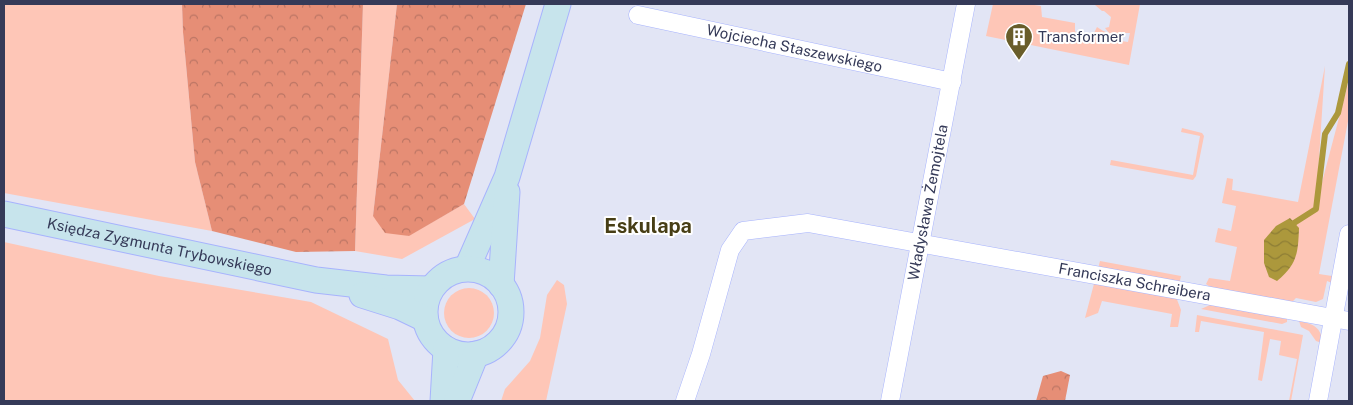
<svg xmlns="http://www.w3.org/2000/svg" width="1353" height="405" font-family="'Public Sans',sans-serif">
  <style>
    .green { fill: #fec6b7 }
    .forest { fill: url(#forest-crowns) }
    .water { fill: url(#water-waves) }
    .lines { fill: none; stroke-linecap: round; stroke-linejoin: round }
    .stream { stroke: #ac983c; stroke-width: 6 }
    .street-casing { stroke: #a7b3fd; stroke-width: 19 }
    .secondary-casing { stroke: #a7b3fd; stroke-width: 27 }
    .street { stroke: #fff; stroke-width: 18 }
    .secondary { stroke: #c7e4ec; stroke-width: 25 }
    .labels { text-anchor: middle; stroke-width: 4; stroke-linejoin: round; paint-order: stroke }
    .poi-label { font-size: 15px; fill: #353a58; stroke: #fff; text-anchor: start }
    .street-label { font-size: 15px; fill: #353a58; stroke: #fff }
    .district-label { font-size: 20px; font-weight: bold; fill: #473e15; stroke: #fff }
  </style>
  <defs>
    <pattern id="forest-crowns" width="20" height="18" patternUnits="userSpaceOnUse" patternTransform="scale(1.25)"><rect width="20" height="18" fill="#e68e76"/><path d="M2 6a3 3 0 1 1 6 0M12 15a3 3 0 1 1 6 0" fill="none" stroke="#bb7564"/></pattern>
    <pattern id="water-waves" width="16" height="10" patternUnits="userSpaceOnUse" patternTransform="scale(1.25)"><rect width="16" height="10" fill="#ac983c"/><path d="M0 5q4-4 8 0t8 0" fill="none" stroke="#8d7d35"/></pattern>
  </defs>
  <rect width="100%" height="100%" fill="#e2e5f5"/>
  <g class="green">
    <path d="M 4,4 L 182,4 L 183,32 L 195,162 L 212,231 L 4,193 Z"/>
    <path d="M 363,4 L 397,4 L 373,216 L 408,236 L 464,204 L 475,219 L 402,259 L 355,251 Z"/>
    <path d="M 993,4 L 1028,4 L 1041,6 L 1042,17 L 1075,23 L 1075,31 L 1080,37 L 1089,38 L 1093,35 L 1097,27 C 1104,32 1112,35 1122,37 L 1121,41 L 1128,42 L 1130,33 L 1123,33 L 1122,36 L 1109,33 L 1105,28 L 1109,27 L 1111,17 L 1104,11 L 1102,11 L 1095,5 L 1095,4 L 1140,4 L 1129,65 L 986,36 Z"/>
    <path d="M 1325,66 L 1316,205 L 1349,80 L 1349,116 L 1319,274 L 1332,276 L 1332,283 L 1327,281 L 1323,299 L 1316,302 L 1296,298 L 1290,304 L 1213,289 L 1206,284 L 1209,278 L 1230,281 L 1237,247 L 1215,242 L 1218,228 L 1231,231 L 1236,206 L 1222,203 L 1227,178 L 1233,179 L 1232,190 L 1298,202 Z"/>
    <path d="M 1182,128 L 1202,133 L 1204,136 L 1196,176 L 1193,180 L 1110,165 L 1111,160 L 1193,175 L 1200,136 L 1181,132 Z"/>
    <path d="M 4,242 L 159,276 L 311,302 L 388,339 L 398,380 L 415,401 L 4,401 Z"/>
    <path d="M 1100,261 L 1181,276 L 1179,285 L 1171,284 L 1181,310 L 1178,327 L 1170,327 L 1172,314 L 1102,301 L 1098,313 L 1085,318 Z"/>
    <path d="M 557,280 L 564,285 L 567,304 L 546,401 L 501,401 L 505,389 L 530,361 L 540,338 L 547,295 Z"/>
    <circle cx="469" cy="313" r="25"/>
    <path d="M 1210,305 L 1287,319 L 1287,322 L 1282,324 L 1201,309 Z"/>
    <path d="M 1197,315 L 1303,335 L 1291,401 L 1289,401 L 1297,359 L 1279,355 L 1281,341 L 1270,339 L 1262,381 L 1258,380 L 1264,332 L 1201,321 L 1199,332 L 1195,332 Z"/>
    <path d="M 1299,321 C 1313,324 1322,327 1322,343 L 1316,341 L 1309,331 L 1301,327 Z"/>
  </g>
  <g class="forest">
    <path d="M 182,4 L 363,4 L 355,251 L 296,252 L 212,231 L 195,162 L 183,32 Z"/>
    <path d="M 397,4 L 526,4 L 464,204 L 409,236 L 385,233 L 373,216 Z"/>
    <path d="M 1061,371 L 1070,375 L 1065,401 L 1036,401 L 1043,376 Z"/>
  </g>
  <path class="water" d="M 1290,218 L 1299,228 C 1298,254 1297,264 1277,281 L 1269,277 L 1264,263 L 1264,240 L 1276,226 Z"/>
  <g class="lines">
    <path class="stream" d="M 1294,223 L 1316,209 L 1325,134 L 1338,113 L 1349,64"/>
    <defs>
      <g id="street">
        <path id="s1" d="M 638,15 L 952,82"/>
        <path id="s2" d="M 685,401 L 701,354 L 730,250 L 743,231 L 808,223 L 1349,321"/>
        <path id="s3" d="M 890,401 L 966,4"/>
        <path d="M 1318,401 L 1349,234"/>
      </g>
      <g id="secondary">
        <path id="s4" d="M 4,214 L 316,280 L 386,288 L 431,289"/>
        <path d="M 467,268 L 507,177 L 558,4"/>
        <circle cx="468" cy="312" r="43"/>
        <path d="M 501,285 L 507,192"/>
        <path d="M 362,295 L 400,307 L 425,319"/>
        <path d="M 443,401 L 446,349"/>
        <path d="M 457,401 L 476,354"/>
      </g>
    </defs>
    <use href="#street" class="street-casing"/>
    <use href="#secondary" class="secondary-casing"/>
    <use href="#street" class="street"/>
    <use href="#secondary" class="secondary"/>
  </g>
  <defs>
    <symbol id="building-pin" viewBox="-11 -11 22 30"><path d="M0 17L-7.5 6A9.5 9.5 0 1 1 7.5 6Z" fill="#695d2a" stroke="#fff"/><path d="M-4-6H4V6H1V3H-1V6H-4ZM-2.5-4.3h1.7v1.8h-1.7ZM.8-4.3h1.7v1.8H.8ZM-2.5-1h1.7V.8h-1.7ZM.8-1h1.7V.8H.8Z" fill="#fff"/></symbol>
  </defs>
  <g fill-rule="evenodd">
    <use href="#building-pin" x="1003" y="21" width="32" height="43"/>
  </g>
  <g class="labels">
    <g class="poi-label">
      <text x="1038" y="42">Transformer</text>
    </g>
    <g class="street-label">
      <text dy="5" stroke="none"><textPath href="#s1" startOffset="160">Wojciecha Staszewskiego</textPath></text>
      <text dy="5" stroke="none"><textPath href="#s3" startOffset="202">Władysława Żemojtela</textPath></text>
      <text dy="5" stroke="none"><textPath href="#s4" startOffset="159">Księdza Zygmunta Trybowskiego</textPath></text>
      <text dy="5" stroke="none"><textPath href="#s2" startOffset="578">Franciszka Schreibera</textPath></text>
    </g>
    <g class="district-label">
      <text x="648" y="233">Eskulapa</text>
    </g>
  </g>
  <rect width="1353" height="405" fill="none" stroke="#353a58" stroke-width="10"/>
</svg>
